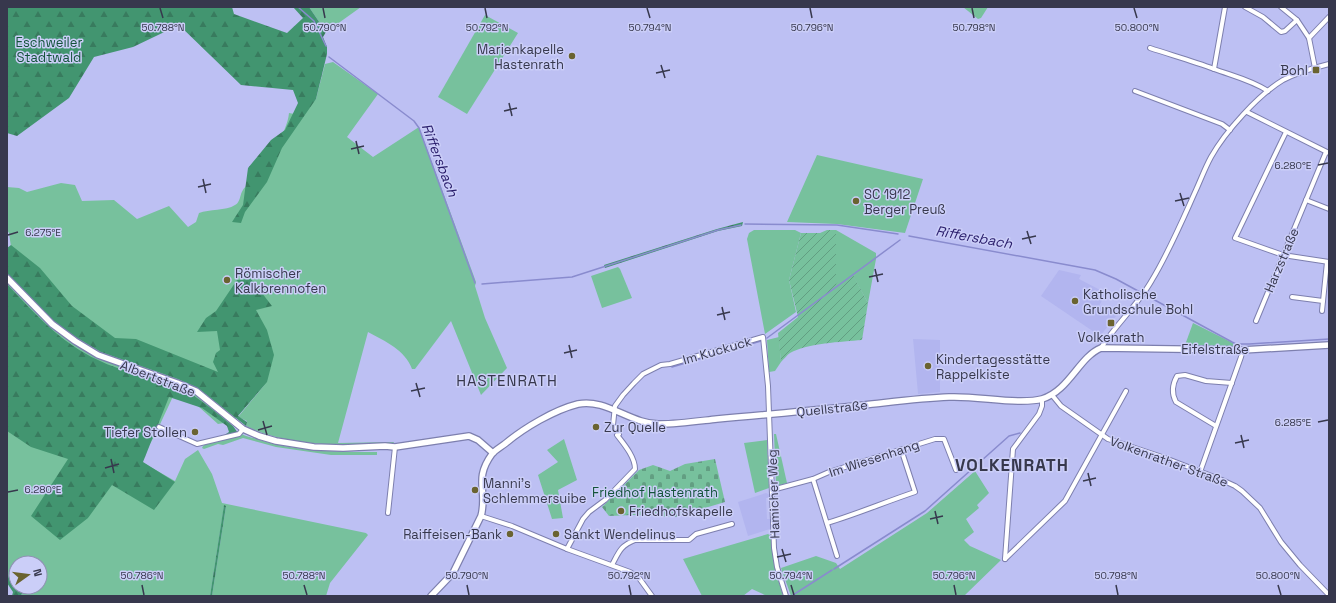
<svg xmlns="http://www.w3.org/2000/svg" width="1336" height="603" font-family="'Space Grotesk',sans-serif">
  <style>
    .built { fill: #b2b5ef }
    .green { fill: #77c19d }
    .forest { fill: url(#forest-firs) }
    .cemetery { fill: url(#cemetery-stones) }
    .garden { fill: url(#garden-furrows) }
    .lines { fill: none; stroke-linecap: round; stroke-linejoin: round }
    .stream { stroke: #898bce; stroke-width: 1.5 }
    .minor-casing { stroke: #7d7fae; stroke-width: 6 }
    .secondary-casing { stroke: #7d7fae; stroke-width: 8 }
    .minor { stroke: #fff; stroke-width: 4 }
    .secondary { stroke: #fff; stroke-width: 5.5 }
    .ticks { fill: none; stroke: #37384d; stroke-width: 1.5 }
    .poi-dot { fill: #6a6330; stroke: #cbcef8; stroke-width: 1.5 }
    .labels { text-anchor: middle; stroke-width: 3; stroke-linejoin: round; paint-order: stroke }
    .park-label { font-size: 13px; fill: #13533a; stroke: #cbcef8 }
    .poi-label { font-size: 13px; fill: #37384d; stroke: #cbcef8; text-anchor: start }
    .street-label { font-size: 13px; fill: #37384d; stroke: #cbcef8 }
    .water-label { font-size: 14px; font-style: italic; fill: #291d6b; stroke: #cbcef8 }
    .quarter-label { font-size: 15px; letter-spacing: 1px; fill: #37384d; stroke: #cbcef8 }
    .district-label { font-size: 17px; font-weight: bold; letter-spacing: 1px; fill: #37384d; stroke: #cbcef8 }
    .ticks-label { font-size: 10px; text-anchor: middle; fill: #37384d; stroke: #cbcef8; stroke-width: 3; stroke-linejoin: round; paint-order: stroke }
  </style>
  <defs>
    <pattern id="forest-firs" width="22" height="20" patternUnits="userSpaceOnUse"><rect width="22" height="20" fill="#429570"/><path d="M5 1l3.5 6h-7zM16 11l3.5 6h-7z" fill="#387b5e"/></pattern>
    <pattern id="cemetery-stones" width="16" height="16" patternUnits="userSpaceOnUse"><rect width="16" height="16" fill="#77c19d"/><path d="M2 7V4a2 2 0 0 1 4 0v3zM10 15v-3a2 2 0 0 1 4 0v3z" fill="#629e82"/></pattern>
    <pattern id="garden-furrows" width="10" height="10" patternUnits="userSpaceOnUse"><rect width="10" height="10" fill="#77c19d"/><path d="M-1 1l2-2M0 10L10 0M9 11l2-2" fill="none" stroke="#629e82"/></pattern>
  </defs>
  <rect width="100%" height="100%" fill="#bdc0f3"/>
  <g class="built">
    <path d="M 1059,270 L 1081,275 L 1079,279 L 1106,293 L 1099,306 L 1117,315 L 1100,336 L 1041,296 Z"/>
    <path d="M 913,339 L 940,340 L 940,392 L 918,394 Z"/>
    <path d="M 766,493 L 770,495 L 770,498 L 766,498 L 767,519 L 770,519 L 771,527 L 770,529 L 748,536 L 738,502 Z"/>
  </g>
  <g class="green">
    <path d="M 309,7 L 361,7 L 326,32 Z"/>
    <path d="M 963,7 L 988,7 L 981,18 L 978,19 Z"/>
    <path d="M 485,15 L 518,33 L 467,114 L 438,97 Z"/>
    <path d="M 333,62 L 378,94 L 347,137 L 373,157 L 419,127 L 476,282 L 475,286 L 485,318 L 507,368 L 481,395 L 451,321 L 415,369 L 412,369 C 405,350 385,341 368,332 L 338,443 L 394,442 L 393,444 C 347,446 288,447 246,426 L 247,421 L 238,417 L 267,382 L 228,426 L 224,423 L 218,424 L 189,398 L 176,390 L 155,435 L 140,461 L 175,481 L 185,459 L 198,450 L 212,474 L 222,503 L 366,533 L 368,535 L 330,583 L 326,596 L 212,596 L 226,506 L 224,506 L 210,596 L 20,596 L 29,587 L 40,587 L 40,563 L 16,563 L 16,569 L 11,565 L 7,582 L 7,253 L 11,247 L 9,233 L 7,230 L 7,187 L 19,188 L 27,192 L 61,183 L 75,185 L 82,201 L 114,200 L 137,219 L 169,206 L 188,227 L 196,222 L 199,213 C 209,209 226,211 235,205 C 243,201 237,190 251,183 C 264,164 287,135 289,113 L 300,115 L 316,99 L 325,64 Z"/>
    <path d="M 817,155 L 923,179 L 905,233 L 837,224 L 787,222 Z"/>
    <path d="M 754,230 L 795,230 L 801,233 L 789,280 L 796,312 L 765,334 L 747,239 L 749,233 Z"/>
    <path d="M 836,230 L 876,253 L 876,259 L 868,303 L 852,274 L 836,285 Z"/>
    <path d="M 618,267 L 620,269 L 632,298 L 602,308 L 591,276 Z"/>
    <path d="M 1193,323 L 1233,343 L 1233,346 L 1185,345 Z"/>
    <path d="M 779,337 L 781,362 L 775,371 L 769,372 L 767,340 Z"/>
    <path d="M 242,434 C 247,437 251,437 257,439 C 295,452 337,452 377,452 L 377,455 L 331,455 L 276,447 L 243,438 L 223,445 L 218,444 L 204,449 L 202,448 L 203,446 L 206,444 L 235,437 Z"/>
    <path d="M 774,434 L 776,434 L 787,483 L 777,486 L 776,484 Z"/>
    <path d="M 564,439 L 577,480 L 558,490 L 563,518 L 552,519 L 538,475 L 558,462 L 547,450 Z"/>
    <path d="M 767,440 L 769,488 L 755,493 L 744,443 Z"/>
    <path d="M 975,471 L 989,493 L 977,505 L 979,508 L 966,519 L 974,532 L 964,540 L 970,546 L 1001,560 L 964,596 L 791,596 L 781,568 L 816,556 L 836,563 L 840,569 L 927,513 Z"/>
    <path d="M 768,534 L 771,536 L 775,568 L 783,596 L 767,596 L 752,589 L 743,596 L 702,596 L 683,559 Z"/>
  </g>
  <g class="forest">
    <path d="M 7,7 L 232,7 L 234,14 L 287,33 L 303,18 L 293,7 L 309,7 L 326,32 L 323,37 L 327,47 L 327,54 L 316,99 L 282,148 L 267,182 L 245,212 L 241,223 L 232,222 L 243,205 L 248,168 L 271,140 L 285,130 L 298,103 L 293,90 L 241,85 L 179,25 L 133,47 L 94,57 L 69,98 L 17,136 L 7,133 Z"/>
    <path d="M 743,222 L 742,226 L 718,231 L 605,268 L 604,265 L 717,229 Z"/>
    <path d="M 11,245 L 40,268 L 72,306 L 115,338 L 136,339 L 218,372 L 213,362 L 216,353 L 220,350 L 217,331 L 197,332 L 206,318 L 216,311 L 237,280 L 251,279 L 272,306 L 256,310 L 267,330 L 274,355 L 267,382 L 238,416 L 247,422 L 246,426 L 198,388 L 178,379 L 101,352 L 77,338 L 54,322 L 7,274 L 7,248 Z"/>
    <path d="M 7,284 C 34,313 61,343 98,360 C 122,372 151,376 176,386 C 197,395 215,412 233,426 L 238,433 L 220,438 L 229,432 L 227,426 L 202,408 L 169,397 L 143,462 L 175,482 L 154,510 L 112,485 L 88,518 L 60,540 L 31,516 L 68,459 L 31,447 L 7,431 Z"/>
    <path d="M 224,505 L 226,506 L 212,596 L 210,596 Z"/>
    <path d="M 11,565 L 16,569 L 16,587 L 29,587 L 20,596 L 12,596 L 13,592 L 7,583 Z"/>
  </g>
  <path class="cemetery" d="M 715,459 L 725,502 L 675,517 L 633,515 L 609,516 L 602,507 L 639,470 L 653,465 L 670,471 L 685,464 Z"/>
  <path class="garden" d="M 827,230 L 836,230 L 836,284 L 852,273 L 868,303 L 862,340 C 841,342 808,343 790,353 C 787,355 784,359 781,362 L 778,333 L 798,317 L 789,280 L 801,233 L 820,233 Z"/>
  <g class="lines">
    <g class="stream">
      <path d="M 298,7 L 314,21 L 326,46"/>
      <path d="M 329,57 L 414,121 L 419,128 L 475,283"/>
      <path d="M 745,224 L 837,225 L 898,234"/>
      <path d="M 909,236 L 1095,270 L 1116,279 L 1232,342 L 1236,344 L 1249,344 L 1329,339"/>
      <path d="M 482,284 L 572,277 L 718,230 L 741,225"/>
      <path d="M 767,338 L 900,240"/>
      <path d="M 672,367 L 761,341"/>
      <path d="M 834,569 L 925,511 L 1009,436 L 1020,433"/>
      <path d="M 793,595 L 832,570"/>
    </g>
    <defs>
      <g id="minor">
        <path d="M 1245,7 L 1263,17 L 1281,32 L 1285,31 L 1297,20"/>
        <path d="M 1281,7 L 1297,20 L 1309,38 L 1315,68"/>
        <path d="M 1309,38 L 1329,17"/>
        <path d="M 1150,48 C 1171,55 1193,61 1214,69 C 1233,76 1251,80 1268,91"/>
        <path d="M 1214,69 L 1225,7"/>
        <path d="M 1135,91 L 1222,124 L 1230,130"/>
        <path d="M 1247,112 L 1329,153"/>
        <path d="M 1286,132 L 1235,238 L 1283,255 L 1329,262"/>
        <path d="M 1306,200 L 1329,209"/>
        <path d="M 1292,297 L 1323,301"/>
        <path d="M 1322,311 L 1327,262"/>
        <path d="M 1256,321 L 1326,152"/>
        <path d="M 1101,348 C 1116,324 1138,305 1152,280 C 1169,252 1182,221 1196,190 C 1201,179 1205,168 1211,157 C 1225,132 1258,95 1283,80 C 1298,72 1313,68 1329,64"/>
        <path d="M 1052,395 L 1061,406 L 1108,439 L 1165,458 L 1222,480 L 1235,486 L 1242,491 L 1260,508 L 1281,542 L 1300,565 L 1329,595"/>
        <path d="M 1216,426 L 1176,402 C 1171,393 1172,385 1177,376 L 1185,375 L 1206,381 L 1232,383"/>
        <path d="M 159,427 L 197,444 L 239,434 L 243,429"/>
        <path d="M 1200,472 L 1241,357 L 1243,350"/>
        <path d="M 813,479 L 837,556"/>
        <path d="M 772,490 L 813,479 L 829,472 L 935,439 L 944,439 L 956,470"/>
        <path d="M 388,513 L 395,447"/>
        <path d="M 481,516 L 512,526 L 567,549 L 630,572 L 639,578 L 652,596"/>
        <path d="M 827,523 C 857,514 885,502 915,492 L 901,449"/>
        <path d="M 567,549 L 583,519 L 589,512 L 605,500 L 635,469 C 635,457 624,444 617,435 L 619,434 L 613,425 L 615,406 L 623,395 L 634,383 L 643,374 L 661,365 L 670,364 L 763,337 L 768,386 L 774,548 L 777,567 L 786,596"/>
        <path d="M 1005,559 L 1065,501 L 1126,391"/>
        <path d="M 1005,559 L 1013,449 L 1039,414 L 1042,406 L 1042,399"/>
        <path d="M 612,565 C 619,552 620,546 635,540 L 689,540 L 696,534 L 732,524"/>
      </g>
      <g id="secondary">
        <path d="M 7,278 L 52,324 L 75,341 L 98,355 L 177,383 L 196,391 L 243,429 L 259,436 L 276,441 L 314,447 L 343,448 L 385,446 L 395,447 L 469,436 L 478,440 L 493,453"/>
        <path d="M 431,596 L 453,573 L 481,516 C 488,491 473,480 492,454 C 495,450 501,447 506,443 C 524,428 554,410 578,404 C 606,398 632,425 660,424 C 679,424 699,421 717,419 C 766,415 815,410 864,405 C 892,402 921,398 949,397 C 973,396 997,401 1021,401 C 1028,401 1035,401 1042,399 C 1069,391 1079,357 1101,348 L 1243,350 L 1329,345"/>
      </g>
    </defs>
    <use href="#minor" class="minor-casing"/>
    <use href="#secondary" class="secondary-casing"/>
    <use href="#minor" class="minor"/>
    <use href="#secondary" class="secondary"/>
  </g>
  <path class="ticks" d="M 160,8 L 163,18M 323,8 L 325,18M 485,8 L 487,18M 647,8 L 650,18M 810,8 L 812,18M 972,8 L 974,18M 1134,8 L 1137,18M 661,65 L 665,78M 656,73 L 670,70M 509,103 L 512,116M 504,111 L 517,108M 356,141 L 359,154M 351,149 L 364,146M 1318,165 L 1328,163M 203,179 L 206,193M 198,187 L 211,184M 1180,193 L 1184,206M 1175,201 L 1189,198M 1027,231 L 1031,244M 8,235 L 18,232M 1022,239 L 1036,236M 875,269 L 878,282M 869,277 L 883,274M 722,307 L 725,320M 717,315 L 730,312M 569,345 L 572,358M 564,353 L 577,350M 416,383 L 420,397M 411,391 L 425,388M 263,421 L 267,435M 1318,422 L 1328,420M 258,430 L 272,426M 1241,435 L 1244,448M 1235,443 L 1249,440M 111,459 L 114,473M 105,468 L 119,464M 1088,473 L 1091,486M 1083,481 L 1096,478M 8,492 L 18,490M 935,511 L 938,524M 930,519 L 943,516M 782,549 L 786,562M 777,557 L 791,554M 142,585 L 144,595M 304,585 L 307,595M 467,585 L 469,595M 629,585 L 631,595M 791,585 L 794,595M 954,585 L 956,595M 1116,585 L 1118,595M 1278,585 L 1281,595"/>
  <g class="poi-dot">
    <circle cx="572" cy="56" r="4"/>
    <rect x="1312" y="66" width="8" height="8" rx="2"/>
    <circle cx="856" cy="201" r="4"/>
    <circle cx="227" cy="280" r="4"/>
    <circle cx="1075" cy="301" r="4"/>
    <rect x="1107" y="319" width="8" height="8" rx="2"/>
    <circle cx="928" cy="366" r="4"/>
    <circle cx="596" cy="427" r="4"/>
    <circle cx="195" cy="432" r="4"/>
    <circle cx="475" cy="490" r="4"/>
    <circle cx="621" cy="511" r="4"/>
    <circle cx="510" cy="534" r="4"/>
    <circle cx="556" cy="534" r="4"/>
  </g>
  <g class="labels">
    <g class="park-label">
      <text x="49" y="47">Eschweiler<tspan x="49" dy="15">Stadtwald</tspan></text>
      <text x="655" y="497">Friedhof Hastenrath</text>
    </g>
    <g class="poi-label">
      <text x="564" y="54" text-anchor="end">Marienkapelle<tspan x="564" dy="15">Hastenrath</tspan></text>
      <text x="1308" y="75" text-anchor="end">Bohl</text>
      <text x="864" y="199">SC 1912<tspan x="864" dy="15">Berger Preuß</tspan></text>
      <text x="235" y="278">Römischer<tspan x="235" dy="15">Kalkbrennofen</tspan></text>
      <text x="1083" y="299">Katholische<tspan x="1083" dy="15">Grundschule Bohl</tspan></text>
      <text x="1111" y="342" text-anchor="middle">Volkenrath</text>
      <text x="936" y="364">Kindertagesstätte<tspan x="936" dy="15">Rappelkiste</tspan></text>
      <text x="604" y="432">Zur Quelle</text>
      <text x="187" y="437" text-anchor="end">Tiefer Stollen</text>
      <text x="483" y="488">Manni's<tspan x="483" dy="15">Schlemmersuibe</tspan></text>
      <text x="629" y="516">Friedhofskapelle</text>
      <text x="502" y="539" text-anchor="end">Raiffeisen-Bank</text>
      <text x="564" y="539">Sankt Wendelinus</text>
    </g>
    <g class="street-label">
      <text transform="translate(1281 260) rotate(-67)" y="5">Harzstraße</text>
      <text x="1215" y="354">Eifelstraße</text>
      <text transform="translate(717 350) rotate(-16)" y="5">Im Kuckuck</text>
      <text transform="translate(158 378) rotate(21)" y="5">Albertstraße</text>
      <text transform="translate(832 408) rotate(-6)" y="5">Quellstraße</text>
      <text transform="translate(874 458) rotate(-18)" y="5">Im Wiesenhang</text>
      <text transform="translate(1169 461) rotate(20)" y="5">Volkenrather Straße</text>
      <text transform="translate(773 494) rotate(-92)" y="5">Hamicher Weg</text>
    </g>
    <g class="water-label">
      <text transform="translate(440 160) rotate(69)" y="5">Riffersbach</text>
      <text transform="translate(974 237) rotate(10)" y="5">Riffersbach</text>
    </g>
    <g class="quarter-label">
      <text x="507" y="386">HASTENRATH</text>
    </g>
    <g class="district-label">
      <text x="1012" y="471">VOLKENRATH</text>
    </g>
  </g>
  <g class="ticks-label">
    <text x="163" y="31">50.788°N</text>
    <text x="325" y="31">50.790°N</text>
    <text x="487" y="31">50.792°N</text>
    <text x="650" y="31">50.794°N</text>
    <text x="812" y="31">50.796°N</text>
    <text x="974" y="31">50.798°N</text>
    <text x="1137" y="31">50.800°N</text>
    <text x="1293" y="169">6.280°E</text>
    <text x="43" y="236">6.275°E</text>
    <text x="1293" y="426">6.285°E</text>
    <text x="43" y="493">6.280°E</text>
    <text x="142" y="579">50.786°N</text>
    <text x="304" y="579">50.788°N</text>
    <text x="467" y="579">50.790°N</text>
    <text x="629" y="579">50.792°N</text>
    <text x="791" y="579">50.794°N</text>
    <text x="954" y="579">50.796°N</text>
    <text x="1116" y="579">50.798°N</text>
    <text x="1278" y="579">50.800°N</text>
  </g>
  <rect width="1336" height="603" fill="none" stroke="#37384d" stroke-width="16"/>
  <g transform="translate(28 575) rotate(76)"><circle r="19" fill="#cbcef8" stroke="#9092b4"/>
  <path d="M0-3L7 15L0 10L-7 15Z" fill="#6a6330"/>
  <text y="-6" font-size="11" font-weight="bold" text-anchor="middle" fill="#37384d">N</text>
  </g>
</svg>
